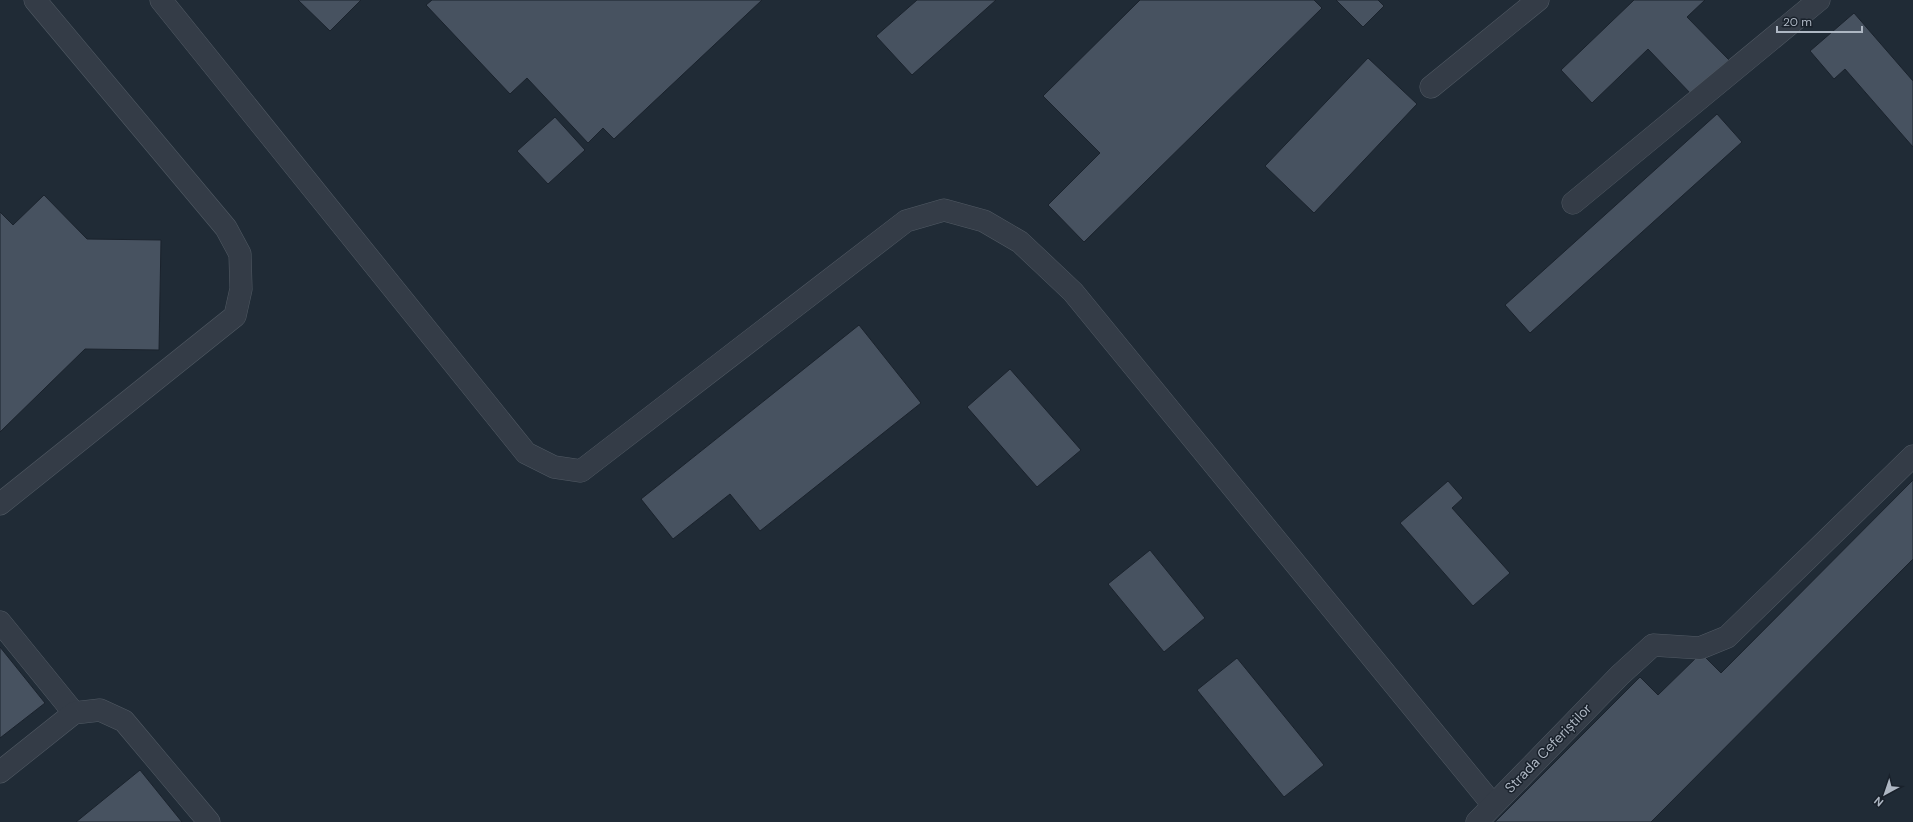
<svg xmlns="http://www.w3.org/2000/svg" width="1913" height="822" font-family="'DM Sans',sans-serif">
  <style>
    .building { fill: #475260; stroke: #1b232d }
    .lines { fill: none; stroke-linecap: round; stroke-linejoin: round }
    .minor-casing { stroke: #515a64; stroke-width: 23 }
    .minor { stroke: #343c47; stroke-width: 22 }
    .labels { text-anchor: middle; stroke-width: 3; stroke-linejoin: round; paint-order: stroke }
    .street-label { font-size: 14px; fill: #aeb7c3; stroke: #19212b }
  </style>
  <rect width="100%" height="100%" fill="#202b36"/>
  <g class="building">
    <path d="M 298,0 L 361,0 L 330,31 Z"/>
    <path d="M 432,0 L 762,0 L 614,139 L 603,128 L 588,143 L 527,78 L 510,94 L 426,5 Z"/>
    <path d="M 917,0 L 996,0 L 912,75 L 876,36 Z"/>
    <path d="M 1140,0 L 1314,0 L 1322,8 L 1084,242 L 1048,205 L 1100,153 L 1043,96 Z"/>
    <path d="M 1336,0 L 1378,0 L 1384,6 L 1363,27 Z"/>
    <path d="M 1634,0 L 1705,0 L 1687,17 L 1729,60 L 1692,95 L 1648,49 L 1592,103 L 1561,70 Z"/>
    <path d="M 1854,13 L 1913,81 L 1913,147 L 1845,69 L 1834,79 L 1810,51 Z"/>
    <path d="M 1368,58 L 1417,104 L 1314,213 L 1265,166 Z"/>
    <path d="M 1717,114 L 1742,142 L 1530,333 L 1505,305 Z"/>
    <path d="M 555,117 L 585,150 L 548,184 L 517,151 Z"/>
    <path d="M 44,195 L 87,239 L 161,240 L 159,350 L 85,349 L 0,432 L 0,212 L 13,225 Z"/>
    <path d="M 859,325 L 921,403 L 760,531 L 730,494 L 673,539 L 641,499 Z"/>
    <path d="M 1010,369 L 1081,450 L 1037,487 L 967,407 Z"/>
    <path d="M 1913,480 L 1913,559 L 1651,822 L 1495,822 L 1640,677 L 1658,695 L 1701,653 L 1721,673 Z"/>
    <path d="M 1448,481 L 1463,498 L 1452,508 L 1510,573 L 1473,606 L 1400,523 Z"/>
    <path d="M 1150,550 L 1205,618 L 1164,652 L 1108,584 Z"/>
    <path d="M 0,647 L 45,703 L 0,738 Z"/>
    <path d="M 1237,658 L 1324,765 L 1284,797 L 1197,690 Z"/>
    <path d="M 140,770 L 182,822 L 76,822 Z"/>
  </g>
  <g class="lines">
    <defs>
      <g id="minor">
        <path d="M 161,0 L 526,453 L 554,467 L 581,471 L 906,221 L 944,210 L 984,221 L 1020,242 L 1073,292 L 1493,805"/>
        <path d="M 1431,87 L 1538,0"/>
        <path d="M 1573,203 L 1819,0"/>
        <path d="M 0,504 L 235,316 L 241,289 L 240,254 L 226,228 L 35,0"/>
        <path d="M 0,622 L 74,713"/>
        <path d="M 0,772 L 74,713 L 100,710 L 124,721 L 209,822"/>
        <path d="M 1477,822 L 1620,675 L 1653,645 L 1700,648 L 1727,637 L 1913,456"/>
      </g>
    </defs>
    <use href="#minor" class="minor-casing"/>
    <use href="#minor" class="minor"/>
  </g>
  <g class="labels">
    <g class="street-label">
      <text transform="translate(1548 748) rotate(-46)" y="5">Strada Ceferiștilor</text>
    </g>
  </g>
  <g transform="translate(1885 794) rotate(220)" stroke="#19212b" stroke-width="3" paint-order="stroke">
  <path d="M0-3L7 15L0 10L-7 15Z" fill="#aeb7c3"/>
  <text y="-6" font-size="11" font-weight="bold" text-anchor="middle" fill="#aeb7c3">N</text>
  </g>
  <path d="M1777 26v6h85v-6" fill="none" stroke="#aeb7c3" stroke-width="2"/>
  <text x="1783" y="26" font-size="12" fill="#aeb7c3" stroke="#19212b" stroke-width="3" paint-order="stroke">20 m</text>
</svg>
